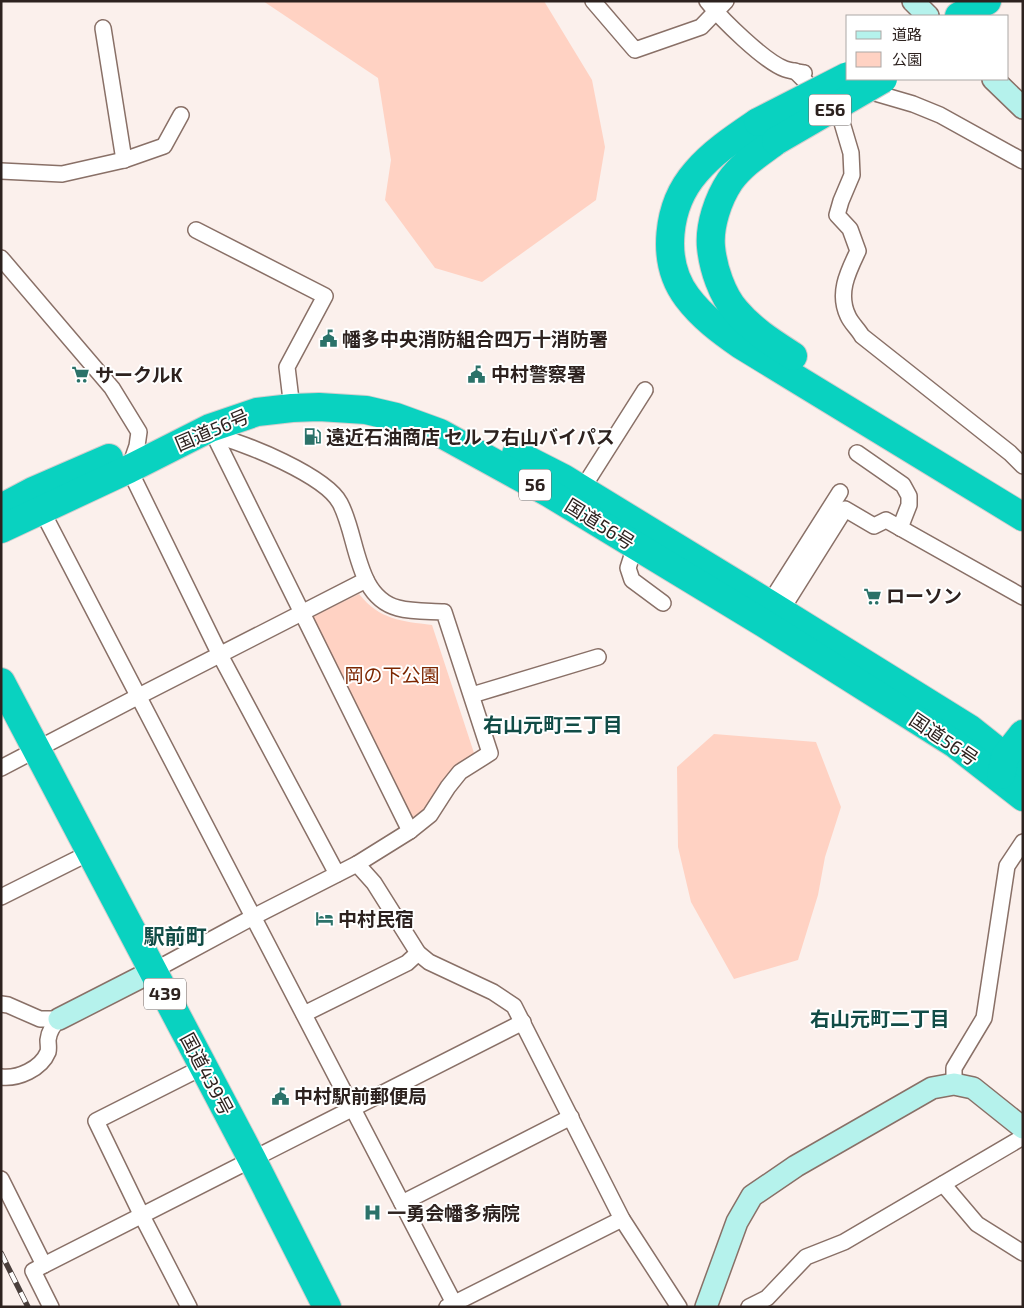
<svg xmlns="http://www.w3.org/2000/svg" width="1024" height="1308" font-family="'Exo 2','Noto Sans JP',sans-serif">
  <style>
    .green { fill: #ffd2c3 }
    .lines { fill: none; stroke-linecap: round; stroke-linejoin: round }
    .street-casing { stroke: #897067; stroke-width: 18 }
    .secondary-casing { stroke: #897067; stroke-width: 24 }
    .highway-casing { stroke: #d1cece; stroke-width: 30 }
    .street { stroke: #fff; stroke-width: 15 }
    .secondary { stroke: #b5f2ec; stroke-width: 21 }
    .highway { stroke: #09d2c0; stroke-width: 28 }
    .rail-casing { stroke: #4a3f3c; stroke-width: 5.5 }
    .rail { stroke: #fff; stroke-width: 4; stroke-dasharray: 11; stroke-linecap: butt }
    .highway-bridge-casing { stroke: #d1cece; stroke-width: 30; stroke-linecap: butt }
    .highway-bridge { stroke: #09d2c0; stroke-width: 28 }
    .labels { text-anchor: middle; stroke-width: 4; stroke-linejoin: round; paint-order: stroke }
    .shield { fill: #fff; stroke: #6c6462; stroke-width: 1 }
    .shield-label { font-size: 18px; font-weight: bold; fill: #2d221f }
    .poi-label { font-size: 19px; font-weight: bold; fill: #2d221f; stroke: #fff; text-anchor: start }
    .street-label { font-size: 19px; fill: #2d221f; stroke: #fff }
    .park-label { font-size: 19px; fill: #7c2600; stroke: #fff }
    .neighbourhood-label { font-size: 20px; font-weight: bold; fill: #114c46; stroke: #fff }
    .quarter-label { font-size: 21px; font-weight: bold; fill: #114c46; stroke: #fff }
  </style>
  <rect width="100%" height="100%" fill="#fbf0ec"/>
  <g class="green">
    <path d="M 263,1 L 544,1 L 592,80 L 605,147 L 596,200 L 482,282 L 435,268 L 385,200 L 391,160 L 378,78 Z"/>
    <path d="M 359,594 C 380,620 401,621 432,625 L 475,756 L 442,782 L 423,811 L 407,824 L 305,620 Z"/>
    <path d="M 714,734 L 816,742 L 841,807 L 825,857 L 818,895 L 798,960 L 734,979 L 691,902 L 678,847 L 677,767 Z"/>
  </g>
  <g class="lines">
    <defs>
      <g id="street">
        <path d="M 593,1 L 635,50 L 701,27 L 726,1"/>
        <path d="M 707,1 C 721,19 765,62 785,69 C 791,71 798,72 804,73"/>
        <path d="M 103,28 L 124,160"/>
        <path d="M 795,71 L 840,116 L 851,153 L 852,175 L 841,201 L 837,215 L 850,229 L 858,251 C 848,272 837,293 848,316 C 851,323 858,329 862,336 L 1010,453 L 1023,466"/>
        <path d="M 865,90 L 913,104 L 940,115 L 1023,161"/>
        <path d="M 1,171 L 62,174 L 124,160 L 164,146 L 181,115"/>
        <path d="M 196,230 L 325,296 L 287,367 L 292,408"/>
        <path d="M 1,258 L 112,388 L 139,432 L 137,446 L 129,469 L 220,655 L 337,874"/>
        <path d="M 211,429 L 410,831"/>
        <path d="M 857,453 L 903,485 L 909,496 L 909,505 L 900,528"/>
        <path d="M 579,494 L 645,390"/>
        <path d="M 41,509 L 456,1307"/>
        <path d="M 635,546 L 628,568 L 632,580 L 663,603"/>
        <path d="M 768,609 L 769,604 L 840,492"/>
        <path d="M 775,616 L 781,611 L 845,509 L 874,526 L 886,520 L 1023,597"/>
        <path d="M 472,695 L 598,657"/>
        <path d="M 1,768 L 139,696 L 366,580"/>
        <path d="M 357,864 L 374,883 L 418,953 L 429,962 L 493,992 L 514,1006 L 622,1219 L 679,1307"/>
        <path d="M 1,897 L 91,852"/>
        <path d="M 153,971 L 253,917 L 357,864 L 410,831 L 430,815 L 448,787 L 460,772 L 490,753 L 444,612 C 429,611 413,612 398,608 C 355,597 358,536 340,503 C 326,476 244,442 215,436"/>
        <path d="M 1,1004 L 8,1005 L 40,1019 L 59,1019"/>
        <path d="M 304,1014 L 407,963 L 418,953"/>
        <path d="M 1,1077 C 18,1079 41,1069 48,1052 C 49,1048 48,1044 48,1040 C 49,1031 53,1026 59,1019"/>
        <path d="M 954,1084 L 954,1068 L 984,1018 L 1007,866 L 1023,842"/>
        <path d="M 1,1179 L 44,1265 L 33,1271 L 51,1307"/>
        <path d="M 943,1184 L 977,1224 L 1023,1253"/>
        <path d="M 402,1203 L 571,1117"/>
        <path d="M 44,1265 L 523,1022"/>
        <path d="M 189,1307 L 142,1216 L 96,1121 L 203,1067"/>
        <path d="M 447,1307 L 622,1219"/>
        <path d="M 749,1307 L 767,1298 L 806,1257 L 844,1242 L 1023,1137"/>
      </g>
      <g id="secondary">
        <path d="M 913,1 L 928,16"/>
        <path d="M 993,79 L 1023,108"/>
        <path d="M 59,1019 L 153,971"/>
        <path d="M 706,1307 L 737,1222 L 752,1196 L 796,1166 L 932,1088 L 954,1084 L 973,1088 L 1023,1128"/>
      </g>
      <g id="highway">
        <path d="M 959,16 L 987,1"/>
        <path d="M 758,122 C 736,137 713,152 696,172 C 667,205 660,261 687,297 C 702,317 721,331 741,345 L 1023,517"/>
        <path d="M 776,141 C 760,153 742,164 730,181 C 718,199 709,226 711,247 C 713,268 722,295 736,311 C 752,330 773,343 793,356"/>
        <path d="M 516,454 L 563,478 L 769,604 L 970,729 L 1023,771"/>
        <path d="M 1,508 L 33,491 L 109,458"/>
        <path d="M 1,529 L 129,469 L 210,428 L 257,412 L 292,408 L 319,407 L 366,410 L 396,417 L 440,433 L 549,493 L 765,624 L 955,744 L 1023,797"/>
        <path d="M 1,682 L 252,1159 L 327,1307"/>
        <path d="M 1001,775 L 1005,757 L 1023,734"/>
      </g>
    </defs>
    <use href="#street" class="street-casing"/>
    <use href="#secondary" class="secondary-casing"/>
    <use href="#highway" class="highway-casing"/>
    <use href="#street" class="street"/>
    <use href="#secondary" class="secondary"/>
    <use href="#highway" class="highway"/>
    <defs>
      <path id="rail" d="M 1,1253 L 28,1307"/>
    </defs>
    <use href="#rail" class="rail-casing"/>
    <use href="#rail" class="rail"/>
    <defs>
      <g id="highway-bridge">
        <path d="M 758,122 L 848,76"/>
        <path d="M 776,141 L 883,79"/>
      </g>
    </defs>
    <use href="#highway-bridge" class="highway-bridge-casing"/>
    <use href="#highway-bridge" class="highway-bridge"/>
  </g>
  <defs>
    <symbol id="civic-bare" viewBox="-9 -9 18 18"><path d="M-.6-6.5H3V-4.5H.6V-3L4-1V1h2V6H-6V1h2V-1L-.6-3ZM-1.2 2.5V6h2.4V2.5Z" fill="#2b7269" stroke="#fff" stroke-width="2.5" paint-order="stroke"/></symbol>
    <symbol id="supermarket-bare" viewBox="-9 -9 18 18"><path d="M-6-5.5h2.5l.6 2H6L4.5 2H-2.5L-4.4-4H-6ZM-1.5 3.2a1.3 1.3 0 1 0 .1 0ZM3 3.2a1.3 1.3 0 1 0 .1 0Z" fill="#2b7269" stroke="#fff" stroke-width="2.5" paint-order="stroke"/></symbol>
    <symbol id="fuel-bare" viewBox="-9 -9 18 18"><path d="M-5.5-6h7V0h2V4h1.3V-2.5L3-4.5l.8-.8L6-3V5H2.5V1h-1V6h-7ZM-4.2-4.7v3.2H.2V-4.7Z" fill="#2b7269" stroke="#fff" stroke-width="2.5" paint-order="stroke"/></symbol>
    <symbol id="hotel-bare" viewBox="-9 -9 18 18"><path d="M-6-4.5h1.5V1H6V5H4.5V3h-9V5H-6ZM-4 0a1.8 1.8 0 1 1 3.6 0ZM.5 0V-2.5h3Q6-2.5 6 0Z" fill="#2b7269" stroke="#fff" stroke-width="2.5" paint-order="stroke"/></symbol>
    <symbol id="hospital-bare" viewBox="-9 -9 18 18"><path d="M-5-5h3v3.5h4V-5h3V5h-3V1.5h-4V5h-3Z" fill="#2b7269" stroke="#fff" stroke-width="2.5" paint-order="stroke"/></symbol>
  </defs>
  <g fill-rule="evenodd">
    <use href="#civic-bare" x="316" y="326" width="25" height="25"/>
    <use href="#civic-bare" x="464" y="362" width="25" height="25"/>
    <use href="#supermarket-bare" x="68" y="362" width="25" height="25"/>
    <use href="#fuel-bare" x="300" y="424" width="25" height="25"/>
    <use href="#supermarket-bare" x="860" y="584" width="25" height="25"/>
    <use href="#hotel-bare" x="312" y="906" width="25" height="25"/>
    <use href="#civic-bare" x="268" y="1084" width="25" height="25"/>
    <use href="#hospital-bare" x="360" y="1200" width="25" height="25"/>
  </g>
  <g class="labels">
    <g class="shield">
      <rect x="809" y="94.5" width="42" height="31" rx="4"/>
      <rect x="519" y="469.5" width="32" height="31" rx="4"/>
      <rect x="144" y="978.5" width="42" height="31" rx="4"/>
    </g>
    <g class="shield-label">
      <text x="830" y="116">E56</text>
      <text x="535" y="491">56</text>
      <text x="165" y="1000">439</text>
    </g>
    <g class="poi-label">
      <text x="342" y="346">幡多中央消防組合四万十消防署</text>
      <text x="491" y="381">中村警察署</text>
      <text x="95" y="382">サークルK</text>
      <text x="326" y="444">遠近石油商店 セルフ右山バイパス</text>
      <text x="886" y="603">ローソン</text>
      <text x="338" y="926">中村民宿</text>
      <text x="294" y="1103">中村駅前郵便局</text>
      <text x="387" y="1220">一勇会幡多病院</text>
    </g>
    <g class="street-label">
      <text transform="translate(212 430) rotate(-23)" y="7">国道56号</text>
      <text transform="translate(600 524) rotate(32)" y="7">国道56号</text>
      <text transform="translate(944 739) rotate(34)" y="7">国道56号</text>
      <text transform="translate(207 1074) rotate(62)" y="7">国道439号</text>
    </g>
    <g class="park-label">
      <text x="392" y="682">岡の下公園</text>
    </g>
    <g class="neighbourhood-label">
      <text x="553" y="732">右山元町三丁目</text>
      <text x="880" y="1026">右山元町二丁目</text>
    </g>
    <g class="quarter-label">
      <text x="175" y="944">駅前町</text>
    </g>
  </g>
  <rect width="1024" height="1308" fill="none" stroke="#2d221f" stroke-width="5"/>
  <rect x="846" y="15" width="162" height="65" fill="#ffffff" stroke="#aba7a5"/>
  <rect x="856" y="31" width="25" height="8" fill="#b5f2ec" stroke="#aba7a5"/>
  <text x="892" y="40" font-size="15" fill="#2d221f">道路</text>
  <rect x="856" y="52" width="25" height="15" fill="#ffd2c3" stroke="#aba7a5"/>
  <text x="892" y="65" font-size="15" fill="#2d221f">公園</text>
</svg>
